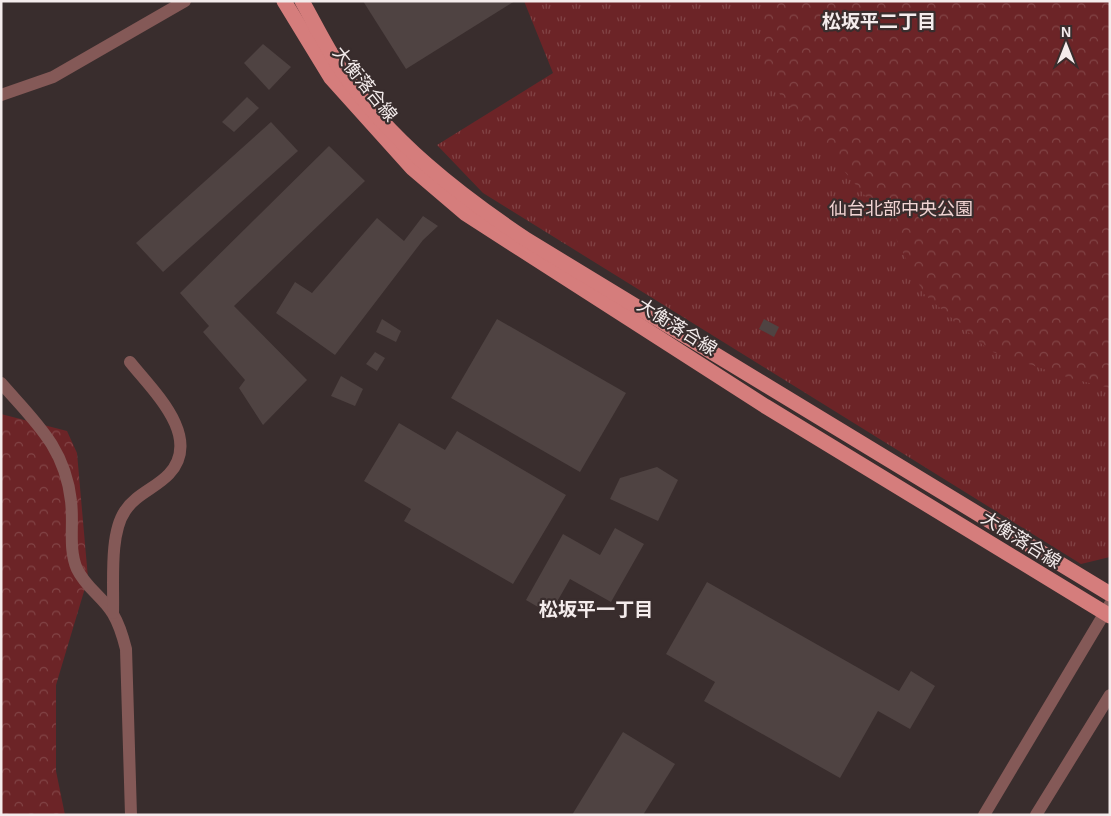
<svg xmlns="http://www.w3.org/2000/svg" width="1111" height="816" font-family="Arial,'Noto Sans JP',sans-serif">
  <style>
    .grass { fill: url(#grass-tufts) }
    .forest { fill: url(#forest-crowns) }
    .building { fill: #4f4342 }
    .lines { fill: none; stroke-linecap: round; stroke-linejoin: round }
    .minor { stroke: #845957; stroke-width: 12 }
    .major { stroke: #d57d7c; stroke-width: 15 }
    .labels { text-anchor: middle; stroke-width: 4.5; stroke-linejoin: round; paint-order: stroke }
    .street-label { font-size: 18px; fill: #f4ecec; stroke: #392d2d }
    .park-label { font-size: 18px; fill: #f1d4d3; stroke: #392d2d }
    .neighbourhood-label { font-size: 19px; font-weight: bold; fill: #f4ecec; stroke: #392d2d }
  </style>
  <defs>
    <pattern id="grass-tufts" width="24" height="20" patternUnits="userSpaceOnUse" patternTransform="scale(1.25)"><rect width="24" height="20" fill="#6c2427"/><path d="M3 7l-1-3M5 7V3M7 7l1-3M15 17l-1-3M17 17v-4M19 17l1-3" fill="none" stroke="#824446"/></pattern>
    <pattern id="forest-crowns" width="20" height="18" patternUnits="userSpaceOnUse" patternTransform="scale(1.25)"><rect width="20" height="18" fill="#6c2427"/><path d="M2 6a3 3 0 1 1 6 0M12 15a3 3 0 1 1 6 0" fill="none" stroke="#824446"/></pattern>
  </defs>
  <rect width="100%" height="100%" fill="#392d2d"/>
  <path class="grass" d="M 524,1 L 1110,1 L 1110,557 L 1081,564 L 483,193 L 437,145 L 553,73 Z"/>
  <g class="forest">
    <path d="M 766,1 L 1110,1 L 1110,388 L 1073,379 L 990,351 L 924,294 L 888,223 L 781,96 L 761,65 L 761,41 Z"/>
    <path d="M 1,414 L 67,431 L 77,453 L 88,578 L 56,685 L 56,771 L 65,815 L 1,815 Z"/>
  </g>
  <g class="building">
    <path d="M 363,1 L 515,1 L 406,69 Z"/>
    <path d="M 263,44 L 291,67 L 269,90 L 244,63 Z"/>
    <path d="M 247,97 L 259,108 L 234,132 L 222,122 Z"/>
    <path d="M 271,122 L 298,151 L 163,272 L 136,243 Z"/>
    <path d="M 329,146 L 365,181 L 234,306 L 307,380 L 263,425 L 239,388 L 245,380 L 203,332 L 209,326 L 180,293 Z"/>
    <path d="M 423,216 L 438,226 L 423,240 L 335,355 L 276,313 L 295,282 L 312,293 L 377,218 L 404,241 Z"/>
    <path d="M 382,319 L 401,331 L 396,342 L 376,332 Z"/>
    <path d="M 497,319 L 626,393 L 580,472 L 451,398 Z"/>
    <path d="M 764,319 L 779,327 L 774,337 L 759,329 Z"/>
    <path d="M 375,352 L 385,358 L 377,371 L 366,364 Z"/>
    <path d="M 341,376 L 363,389 L 355,406 L 331,396 Z"/>
    <path d="M 399,423 L 445,450 L 457,431 L 566,495 L 513,584 L 404,521 L 411,509 L 364,481 Z"/>
    <path d="M 657,467 L 678,480 L 658,521 L 610,499 L 620,478 Z"/>
    <path d="M 615,528 L 644,544 L 611,602 L 570,579 L 550,614 L 526,600 L 563,534 L 600,555 Z"/>
    <path d="M 707,582 L 899,691 L 911,671 L 935,686 L 910,729 L 878,711 L 840,778 L 704,701 L 715,682 L 666,654 Z"/>
    <path d="M 623,732 L 675,764 L 643,815 L 572,815 Z"/>
  </g>
  <g class="lines">
    <g class="minor">
      <path d="M 1,95 L 53,77 L 185,1"/>
      <path d="M 1,383 C 35,422 65,447 71,501 C 74,523 68,549 77,569 C 86,588 103,597 113,614 C 119,624 123,637 126,649 L 131,815"/>
      <path d="M 113,613 C 114,585 109,534 125,511 C 136,494 156,488 169,474 C 203,437 153,391 130,362"/>
      <path d="M 984,815 L 1110,604"/>
      <path d="M 1036,815 L 1110,695"/>
    </g>
    <g class="major">
      <path d="M 284,1 L 331,78 L 412,168 L 466,214 L 765,406 L 1110,616"/>
      <path d="M 302,1 C 315,24 327,49 342,71 C 390,141 458,194 527,240 L 1110,594"/>
    </g>
  </g>
  <g class="labels">
    <g class="street-label">
      <text transform="translate(365 84) rotate(51)" y="6">大衡落合線</text>
      <text transform="translate(677 327) rotate(32)" y="6">大衡落合線</text>
      <text transform="translate(1021 540) rotate(32)" y="6">大衡落合線</text>
    </g>
    <g class="park-label">
      <text x="901" y="215">仙台北部中央公園</text>
    </g>
    <g class="neighbourhood-label">
      <text x="879" y="28">松坂平二丁目</text>
      <text x="596" y="616">松坂平一丁目</text>
    </g>
  </g>
  <rect width="1111" height="816" fill="none" stroke="#f4ecec" stroke-width="5"/>
  <g transform="translate(1066 45)" stroke="#392d2d" stroke-width="4" paint-order="stroke">
  <path d="M0-4L9 19L0 12L-9 19Z" fill="#f4ecec"/>
  <text y="-8" font-size="14" font-weight="bold" text-anchor="middle" fill="#f4ecec">N</text>
  </g>
</svg>
